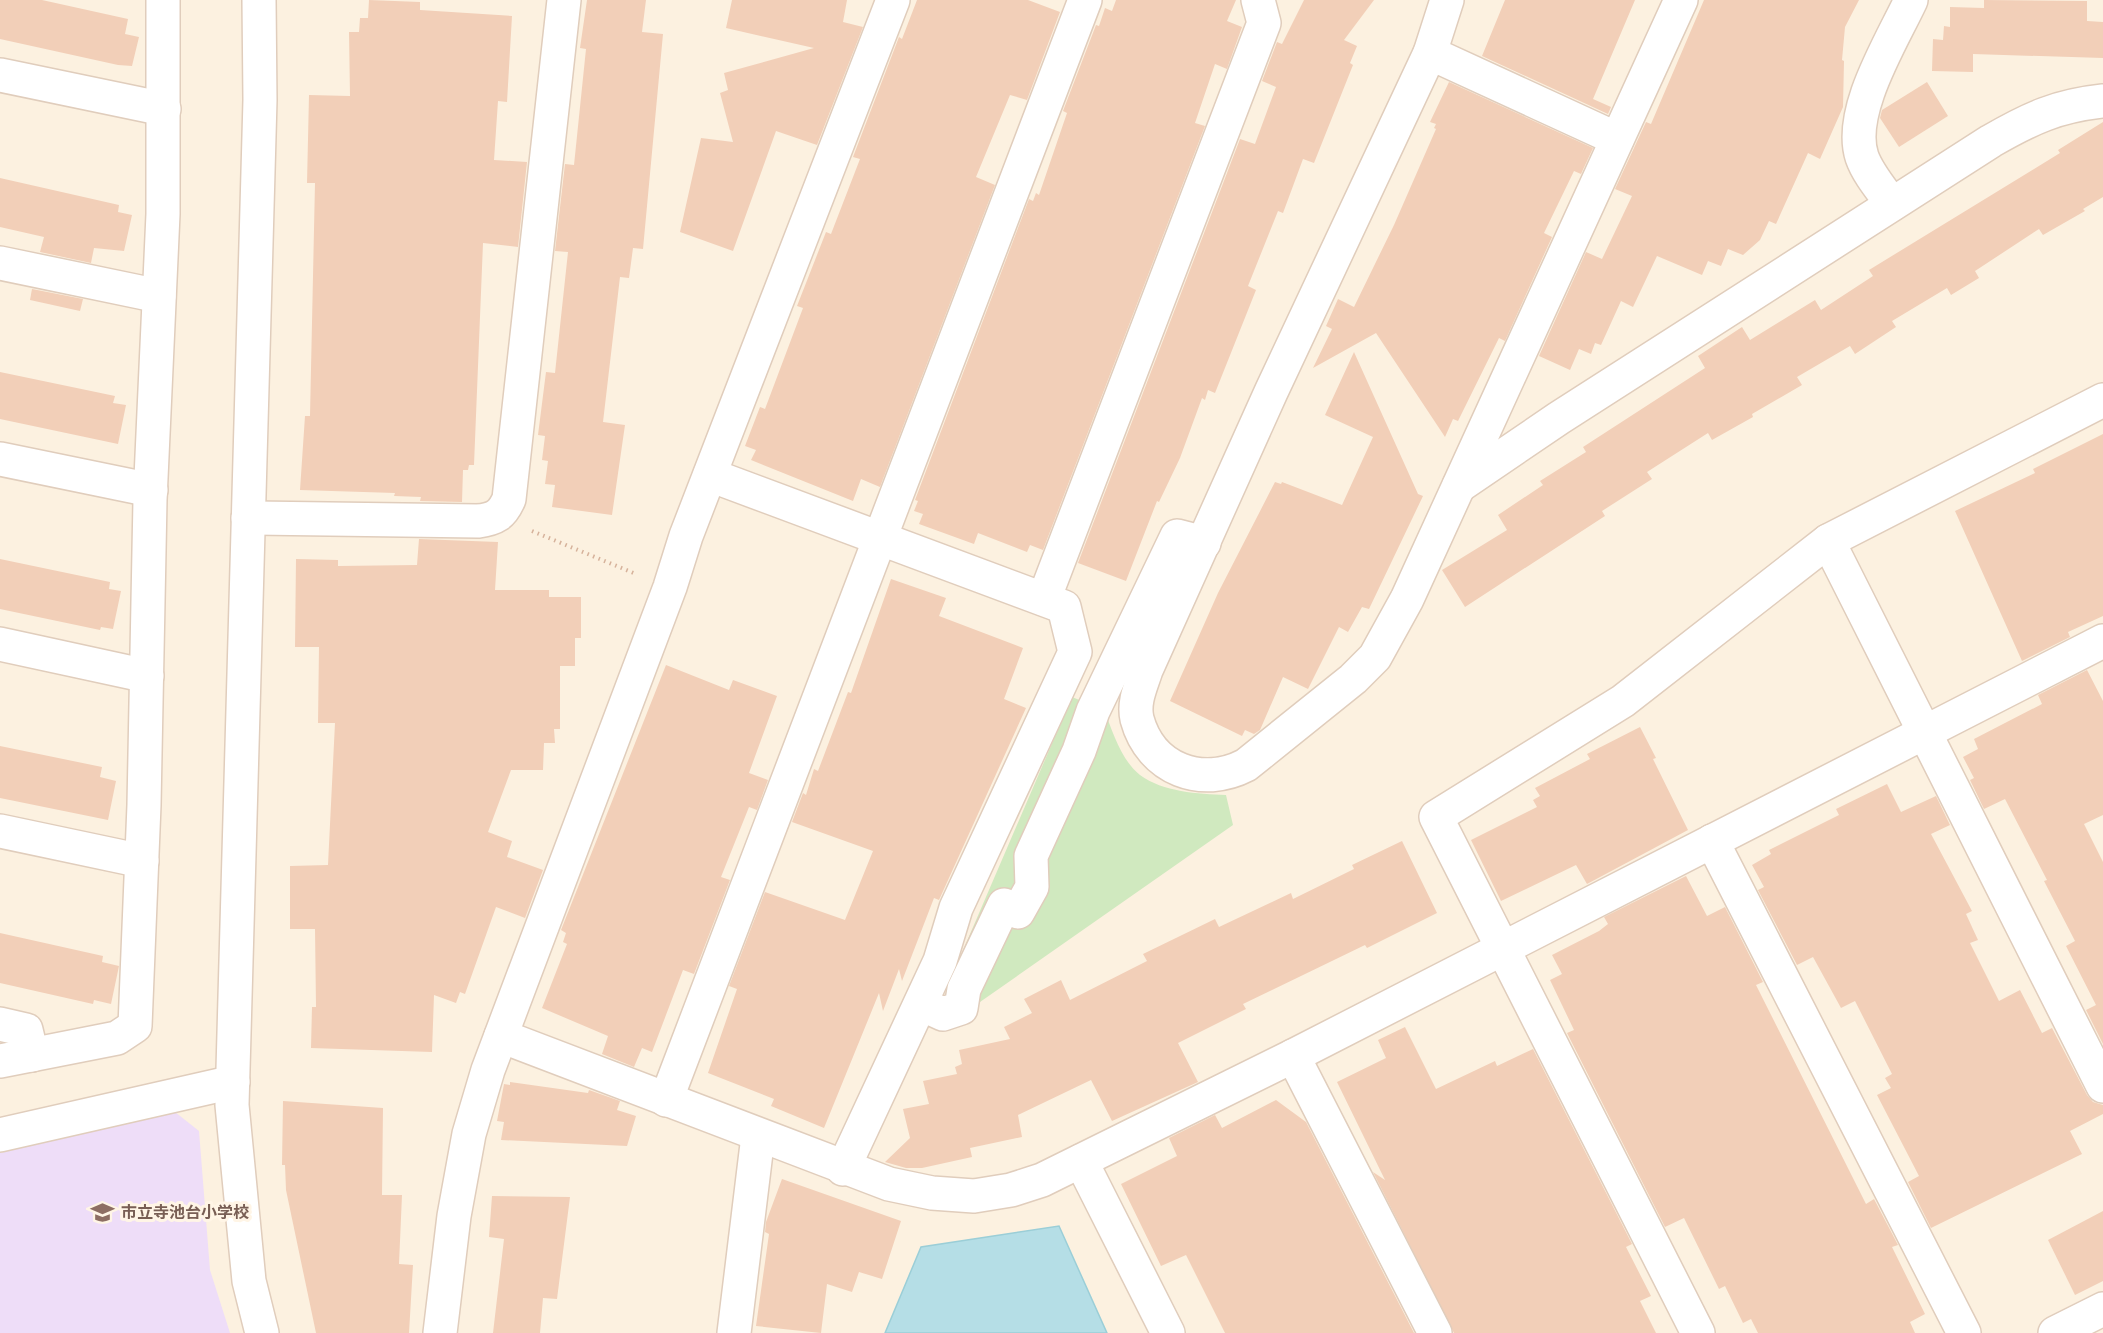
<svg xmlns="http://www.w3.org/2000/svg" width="2103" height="1333" font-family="Inter,'Noto Sans JP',sans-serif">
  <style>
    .education { fill: #eeddf8 }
    .green { fill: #d0e9bf }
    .water { fill: #b5dee6; stroke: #9bced7; stroke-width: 1.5 }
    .building { fill: #f2cfb8 }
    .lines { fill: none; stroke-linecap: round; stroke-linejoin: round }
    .minor-casing { stroke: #e0cdbc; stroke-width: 36 }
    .path { stroke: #d6b29b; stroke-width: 4; stroke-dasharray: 1.5 4.5; stroke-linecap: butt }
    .minor { stroke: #fff; stroke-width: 33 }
    .labels { text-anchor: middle; stroke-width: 6; stroke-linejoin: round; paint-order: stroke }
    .education-label { font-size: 16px; font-weight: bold; fill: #785e54; stroke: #fff5e6; text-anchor: start }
  </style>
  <rect width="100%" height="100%" fill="#fcf1e0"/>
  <path class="education" d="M 175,1112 L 199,1131 L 210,1270 L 230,1333 L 0,1333 L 0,1153 Z"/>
  <path class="green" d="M 1072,697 L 1104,710 C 1113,732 1121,760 1140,775 C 1163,792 1198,794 1226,795 L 1233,825 L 980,1002 L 955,969 Z"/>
  <path class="water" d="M 1059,1226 L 1107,1333 L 885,1333 L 921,1247 Z"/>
  <g class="building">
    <path d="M 0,0 L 42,0 L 128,19 L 125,34 L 139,37 L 132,66 L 118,65 L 0,39 Z"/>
    <path d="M 369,0 L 420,2 L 420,10 L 512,16 L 507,102 L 498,101 L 494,160 L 527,162 L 518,247 L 483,243 L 474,465 L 469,465 L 468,470 L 463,470 L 462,502 L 420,501 L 421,497 L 394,496 L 395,493 L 300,490 L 305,416 L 310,416 L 315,183 L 307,183 L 309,95 L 350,96 L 349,32 L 359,32 L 360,18 L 368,18 Z"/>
    <path d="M 587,0 L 646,0 L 642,32 L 663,34 L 643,249 L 633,248 L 629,278 L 620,277 L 603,422 L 625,425 L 612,515 L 552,507 L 555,485 L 545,484 L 548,461 L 542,460 L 545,436 L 538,435 L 546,372 L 555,373 L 568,252 L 555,251 L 565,164 L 574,165 L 586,49 L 580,48 Z"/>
    <path d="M 732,0 L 847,0 L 843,22 L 863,27 L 817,145 L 776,131 L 733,251 L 680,232 L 701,138 L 733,142 L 720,93 L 728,90 L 724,73 L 814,48 L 726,28 Z"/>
    <path d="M 917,0 L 1028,0 L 1060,12 L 1027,100 L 1010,95 L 976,177 L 995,185 L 880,487 L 861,479 L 853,501 L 751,460 L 756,450 L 745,446 L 760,407 L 765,409 L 803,308 L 797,306 L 826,232 L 831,234 L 860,159 L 853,157 L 899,37 L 902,39 Z"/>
    <path d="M 1116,0 L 1236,0 L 1227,21 L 1242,27 L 1227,69 L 1215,64 L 1195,123 L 1205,126 L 1043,550 L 1030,545 L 1027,552 L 978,533 L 974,544 L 919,524 L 923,514 L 914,511 L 918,501 L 915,500 L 1029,199 L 1033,201 L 1036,193 L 1039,195 L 1067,113 L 1063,111 L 1096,25 L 1099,26 L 1105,8 L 1112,11 Z"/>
    <path d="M 1304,0 L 1374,0 L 1344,40 L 1357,46 L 1350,63 L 1353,65 L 1314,163 L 1303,159 L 1283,213 L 1278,211 L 1248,286 L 1256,290 L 1215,393 L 1208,390 L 1205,400 L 1202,398 L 1180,458 L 1159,502 L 1157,501 L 1126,581 L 1078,563 L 1240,139 L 1255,144 L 1276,87 L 1262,81 L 1277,42 L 1282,44 Z"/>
    <path d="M 1505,0 L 1635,0 L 1593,99 L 1611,107 L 1608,114 L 1482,56 Z"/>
    <path d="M 1704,0 L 1859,0 L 1845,27 L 1842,60 L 1844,61 L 1843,107 L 1820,159 L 1808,153 L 1776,224 L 1769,221 L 1760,240 L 1743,255 L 1728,249 L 1721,266 L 1708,261 L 1702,275 L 1657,256 L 1633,307 L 1621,301 L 1601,345 L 1595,343 L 1591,354 L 1579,349 L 1570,370 L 1539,356 L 1586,252 L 1602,259 L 1632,196 L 1615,189 L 1646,122 L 1651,124 Z"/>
    <path d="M 1984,0 L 2087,1 L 2087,21 L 2103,22 L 2103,58 L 1973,54 L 1973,72 L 1932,71 L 1933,39 L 1943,40 L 1944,26 L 1950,27 L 1950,7 L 1984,8 Z"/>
    <path d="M 1449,82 L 1593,148 L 1581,174 L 1574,171 L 1544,233 L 1552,237 L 1505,341 L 1499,338 L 1458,421 L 1453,419 L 1445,437 L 1376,333 L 1313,368 L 1332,329 L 1326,326 L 1338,299 L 1354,307 L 1394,225 L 1436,129 L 1434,128 L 1436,124 L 1430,122 Z"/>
    <path d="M 1927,82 L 1948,116 L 1899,147 L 1880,118 L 1882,110 Z"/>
    <path d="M 2103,122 L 2103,197 L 2083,209 L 2085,211 L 2043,235 L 2039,229 L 1975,271 L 1979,278 L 1951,295 L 1947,288 L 1892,321 L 1896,327 L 1855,354 L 1850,346 L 1797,377 L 1802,385 L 1752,414 L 1753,417 L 1712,440 L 1708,433 L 1647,472 L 1652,479 L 1602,511 L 1605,516 L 1465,607 L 1442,570 L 1507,530 L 1498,515 L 1543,485 L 1540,481 L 1586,452 L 1583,447 L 1705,368 L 1698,356 L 1742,327 L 1750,340 L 1815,300 L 1821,310 L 1873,276 L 1869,270 L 2060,153 L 2058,150 Z"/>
    <path d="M 0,178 L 119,205 L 118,212 L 132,215 L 124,251 L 94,248 L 91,263 L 40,252 L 44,237 L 0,227 Z"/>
    <path d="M 32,289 L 83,299 L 80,311 L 30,300 Z"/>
    <path d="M 1354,352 L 1418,494 L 1423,496 L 1369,609 L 1362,607 L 1348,632 L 1339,627 L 1308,689 L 1283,677 L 1260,730 L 1254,734 L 1245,730 L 1242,736 L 1170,701 L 1218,593 L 1275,482 L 1281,484 L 1282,482 L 1342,505 L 1373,437 L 1325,415 Z"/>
    <path d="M 0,372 L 115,396 L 113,403 L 126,405 L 118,444 L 0,419 Z"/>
    <path d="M 2103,434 L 2103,616 L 2068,632 L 2070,637 L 2022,661 L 1955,511 L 2035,473 L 2033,469 Z"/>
    <path d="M 419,539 L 498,542 L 495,590 L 549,590 L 549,597 L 581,597 L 581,638 L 575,638 L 575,666 L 560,666 L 560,729 L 554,729 L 555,743 L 544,743 L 543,770 L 511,770 L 488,832 L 512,841 L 507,857 L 543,870 L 525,918 L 496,907 L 465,994 L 460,992 L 456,1003 L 434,995 L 432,1052 L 311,1048 L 312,1007 L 316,1007 L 315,929 L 290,929 L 290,866 L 328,865 L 335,723 L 318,723 L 319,647 L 295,647 L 296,559 L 338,560 L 338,566 L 417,565 Z"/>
    <path d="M 0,559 L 110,582 L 109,589 L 121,591 L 113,629 L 101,627 L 100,630 L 0,609 Z"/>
    <path d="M 891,579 L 946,598 L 939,616 L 1023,648 L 1004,699 L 1026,708 L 939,900 L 934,898 L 902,981 L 899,969 L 883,1011 L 879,993 L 824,1128 L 771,1106 L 774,1099 L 708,1073 L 737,989 L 729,986 L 765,892 L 845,920 L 873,851 L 792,822 L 803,793 L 806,795 L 814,769 L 818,771 L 848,692 L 851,693 Z"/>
    <path d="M 666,665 L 729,690 L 733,680 L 777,696 L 749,773 L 768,780 L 757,810 L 749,807 L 721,877 L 730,880 L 694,974 L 683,970 L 652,1052 L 642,1048 L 634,1067 L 602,1054 L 608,1036 L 542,1008 L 567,944 L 563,942 L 566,933 L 561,930 Z"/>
    <path d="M 2087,670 L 2103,701 L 2103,815 L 2084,824 L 2103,862 L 2103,1044 L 2086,1010 L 2096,1005 L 2066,946 L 2075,941 L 2044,881 L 2047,880 L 2005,799 L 1984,809 L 1970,780 L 1974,778 L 1963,757 L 1978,749 L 1974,739 L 2042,704 L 2038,695 Z"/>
    <path d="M 1640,727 L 1656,758 L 1653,759 L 1688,830 L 1587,884 L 1576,865 L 1501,901 L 1471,840 L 1537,807 L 1533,800 L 1540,796 L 1535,788 L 1590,759 L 1587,754 Z"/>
    <path d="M 0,746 L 102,767 L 100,777 L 116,781 L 108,820 L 0,798 Z"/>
    <path d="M 1887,784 L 1901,812 L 1936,796 L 1950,825 L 1931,834 L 1972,911 L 1966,914 L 1978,940 L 1970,943 L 1999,1001 L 2020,990 L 2042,1033 L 2052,1028 L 2087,1095 L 2093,1102 L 2103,1105 L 2103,1114 L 2070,1131 L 2082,1154 L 1931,1228 L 1908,1182 L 1919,1176 L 1877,1095 L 1891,1088 L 1885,1078 L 1892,1074 L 1855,1001 L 1841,1008 L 1813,957 L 1797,965 L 1758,890 L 1764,887 L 1752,865 L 1771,854 L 1769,850 L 1839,815 L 1836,809 Z"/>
    <path d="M 1402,841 L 1437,913 L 1367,948 L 1365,945 L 1243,1004 L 1246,1009 L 1178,1043 L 1198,1082 L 1112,1121 L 1091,1080 L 1018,1115 L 1022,1137 L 970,1148 L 972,1157 L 922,1168 L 906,1168 L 885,1162 L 910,1138 L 903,1109 L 929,1104 L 923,1081 L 957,1074 L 955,1067 L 962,1064 L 959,1050 L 1010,1039 L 1004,1027 L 1032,1013 L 1024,999 L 1061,980 L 1070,1000 L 1147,961 L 1143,954 L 1215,919 L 1219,927 L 1291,893 L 1293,899 L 1354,869 L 1352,865 Z"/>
    <path d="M 1686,876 L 1707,916 L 1725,907 L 1763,982 L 1756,985 L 1866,1204 L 1874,1199 L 1898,1245 L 1892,1247 L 1925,1314 L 1910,1322 L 1915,1333 L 1758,1333 L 1751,1319 L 1743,1323 L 1725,1286 L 1719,1289 L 1684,1218 L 1665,1227 L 1567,1033 L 1574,1030 L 1550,980 L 1562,974 L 1552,955 L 1599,931 L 1608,924 L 1604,917 Z"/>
    <path d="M 0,933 L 103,956 L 102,962 L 119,966 L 111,1004 L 94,1000 L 93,1004 L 0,983 Z"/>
    <path d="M 1405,1027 L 1436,1089 L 1495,1061 L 1497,1066 L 1533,1049 L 1632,1244 L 1626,1247 L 1651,1296 L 1640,1301 L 1656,1333 L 1454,1333 L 1373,1172 L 1385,1180 L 1337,1082 L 1386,1058 L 1378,1040 Z"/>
    <path d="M 510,1082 L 588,1093 L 589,1090 L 620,1101 L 617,1110 L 636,1116 L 627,1146 L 501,1140 L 504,1122 L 497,1121 L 504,1084 L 510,1085 Z"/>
    <path d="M 1276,1100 L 1306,1122 L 1414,1333 L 1225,1333 L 1186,1255 L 1161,1266 L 1121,1184 L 1177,1156 L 1169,1138 L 1215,1115 L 1222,1128 Z"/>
    <path d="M 283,1101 L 383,1108 L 382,1195 L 402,1195 L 399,1264 L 413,1265 L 409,1333 L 316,1333 L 286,1190 L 285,1165 L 282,1165 Z"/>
    <path d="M 782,1179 L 901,1221 L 882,1279 L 859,1272 L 852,1292 L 827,1284 L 821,1333 L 756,1326 L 769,1234 L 765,1232 L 766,1222 Z"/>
    <path d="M 492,1196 L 570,1197 L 557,1299 L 543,1298 L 540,1333 L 493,1333 L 504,1239 L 489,1237 Z"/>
    <path d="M 2103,1211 L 2103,1281 L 2075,1295 L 2048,1240 Z"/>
  </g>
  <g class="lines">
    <defs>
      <g id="minor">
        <path d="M 259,0 L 260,100 L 232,1105 L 249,1281 L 262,1333"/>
        <path d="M 1447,0 L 1430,53 L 1271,392 L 1146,670 C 1141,686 1133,702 1137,719 C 1151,770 1202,788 1246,765 L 1353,679 L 1375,657 L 1407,599 L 1681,0"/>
        <path d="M 1430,53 L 1617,139"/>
        <path d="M 0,75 L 164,109"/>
        <path d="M 1892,204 C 1882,190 1868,174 1862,157 C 1847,112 1892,41 1911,0"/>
        <path d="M 0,263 L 159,296"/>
        <path d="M 0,459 L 151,490"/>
        <path d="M 710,475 L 1064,607 L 1075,652 L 956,908 L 940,961 L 843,1169"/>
        <path d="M 1459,486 L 1559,418 L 1991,141 C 2031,118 2057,106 2103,101"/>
        <path d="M 248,518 L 478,521 C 495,519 502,515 509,499 L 564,0"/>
        <path d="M 1828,541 L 2103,1086"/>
        <path d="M 1044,599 L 1264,23 L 1258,0"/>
        <path d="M 0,644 L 147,676"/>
        <path d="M 0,831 L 142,861"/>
        <path d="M 1712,841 L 1964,1333"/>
        <path d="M 921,1004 L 943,1014 L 961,1008 L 964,989 L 1004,905 L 1018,912 L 1032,887 L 1031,856 L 1079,751 L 1093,711 L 1177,536 L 1204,543"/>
        <path d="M 0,1024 L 26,1030 L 32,1055"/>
        <path d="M 501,1036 L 889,1184 L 932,1193 L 974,1196 L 1011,1190 L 1042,1180 L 1293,1056 L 2103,641"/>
        <path d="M 1293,1056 L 1435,1333"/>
        <path d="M 0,1061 L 117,1038 L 135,1026 L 144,805 L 150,500 L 163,214 L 163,0"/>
        <path d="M 666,1100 L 1085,0"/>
        <path d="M 0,1135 L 233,1082"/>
        <path d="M 1081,1161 L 1168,1333"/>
        <path d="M 440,1333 L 454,1216 L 469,1134 L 488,1070 L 670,587 L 686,536 L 893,0"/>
        <path d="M 734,1333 L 758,1136"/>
        <path d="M 1698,1333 L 1436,817 L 1623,701 L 1828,541 L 2103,400"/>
        <path d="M 2055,1333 L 2103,1309"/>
      </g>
    </defs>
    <use href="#minor" class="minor-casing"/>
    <path class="path" d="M 532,531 L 636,574"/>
    <use href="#minor" class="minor"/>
  </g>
  <defs>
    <symbol id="school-bare" viewBox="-9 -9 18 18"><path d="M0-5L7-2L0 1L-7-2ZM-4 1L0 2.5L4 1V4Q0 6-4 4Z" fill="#8d6e63" stroke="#fff5e6" stroke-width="2.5" paint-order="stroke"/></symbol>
  </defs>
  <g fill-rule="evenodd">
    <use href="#school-bare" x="86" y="1196" width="33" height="33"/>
  </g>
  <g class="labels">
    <g class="education-label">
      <text x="121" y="1218">市立寺池台小学校</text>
    </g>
  </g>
</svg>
